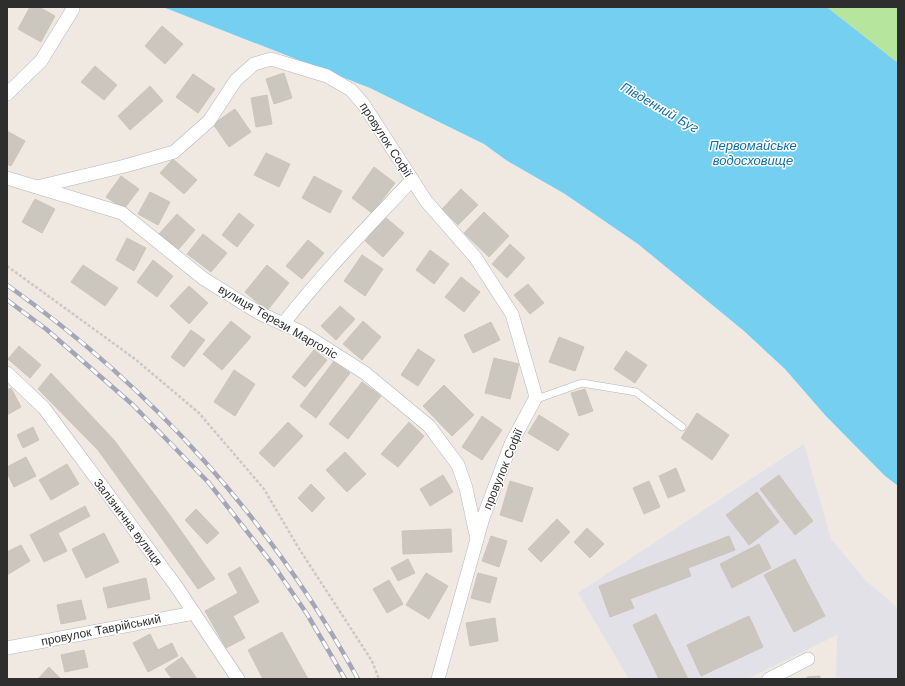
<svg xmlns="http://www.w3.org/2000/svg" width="905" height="686" font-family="'Work Sans',sans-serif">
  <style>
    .industrial { fill: #e3e1e8 }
    .green { fill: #b6e59e }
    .water { fill: #75cff0 }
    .building { fill: #cbc7bf; stroke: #cbc5ba }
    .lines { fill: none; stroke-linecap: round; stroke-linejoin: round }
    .service-casing { stroke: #b4b7c1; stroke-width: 8 }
    .minor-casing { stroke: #b4b7c1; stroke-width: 14 }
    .path { stroke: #c9c9c9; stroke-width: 2.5; stroke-dasharray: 3 2; stroke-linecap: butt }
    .service { stroke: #fff; stroke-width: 7 }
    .minor { stroke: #fff; stroke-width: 13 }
    .rail-casing { stroke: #a3a6b8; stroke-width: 4.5 }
    .rail { stroke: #fff; stroke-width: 3; stroke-dasharray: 9; stroke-linecap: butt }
    .labels { text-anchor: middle; stroke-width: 3; stroke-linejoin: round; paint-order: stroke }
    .street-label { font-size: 12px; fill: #2e2e2e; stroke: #fff }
    .water-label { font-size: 13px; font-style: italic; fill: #0d6fa3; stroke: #fff }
  </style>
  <rect width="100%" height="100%" fill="#efe9e1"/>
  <path class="industrial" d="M 804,444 L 831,539 L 866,581 L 887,598 L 898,609 L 898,679 L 836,679 L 837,635 L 747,679 L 629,679 L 578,593 Z"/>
  <path class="green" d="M 826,7 L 898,7 L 898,63 L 828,8 Z"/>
  <path class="water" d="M 163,7 L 828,8 L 898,63 L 898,486 L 884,475 L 825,415 L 785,369 L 744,331 L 638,244 L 565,194 L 506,160 L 484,144 L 370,88 Z"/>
  <g class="building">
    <path d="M 30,7 L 39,7 L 55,16 L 41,42 L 18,29 Z"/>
    <path d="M 162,26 L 183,44 L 165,64 L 145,46 Z"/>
    <path d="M 95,66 L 117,85 L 104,100 L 81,82 Z"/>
    <path d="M 284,73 L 292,98 L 274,104 L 266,79 Z"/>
    <path d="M 193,74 L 215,89 L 198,113 L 176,97 Z"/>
    <path d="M 150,86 L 163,101 L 130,130 L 118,116 Z"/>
    <path d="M 267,95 L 272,124 L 256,127 L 251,98 Z"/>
    <path d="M 235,109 L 251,132 L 229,147 L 213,124 Z"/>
    <path d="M 7,131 L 25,141 L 11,166 L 7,164 Z"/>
    <path d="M 266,153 L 290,164 L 279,187 L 254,175 Z"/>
    <path d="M 173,159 L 197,180 L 184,194 L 160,173 Z"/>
    <path d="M 374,167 L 395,183 L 372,213 L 352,198 Z"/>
    <path d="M 121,176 L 139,189 L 124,209 L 106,197 Z"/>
    <path d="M 314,176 L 342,191 L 330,213 L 302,198 Z"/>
    <path d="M 461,189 L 478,205 L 458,225 L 442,209 Z"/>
    <path d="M 150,192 L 170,202 L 158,225 L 138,214 Z"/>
    <path d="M 35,199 L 55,209 L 42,233 L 22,222 Z"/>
    <path d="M 484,212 L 509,236 L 489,257 L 464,233 Z"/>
    <path d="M 239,213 L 254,225 L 237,247 L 222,235 Z"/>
    <path d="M 177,214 L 195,230 L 178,250 L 159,234 Z"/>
    <path d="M 385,217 L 404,233 L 383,257 L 365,241 Z"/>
    <path d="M 203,234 L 227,253 L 211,272 L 187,254 Z"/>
    <path d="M 127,238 L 146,248 L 134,271 L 116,260 Z"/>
    <path d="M 308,240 L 324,253 L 302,279 L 286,266 Z"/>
    <path d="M 510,244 L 525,258 L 507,278 L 492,264 Z"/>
    <path d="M 430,250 L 449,264 L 434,284 L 416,270 Z"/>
    <path d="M 362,255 L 383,269 L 365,296 L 344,281 Z"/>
    <path d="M 153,260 L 173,276 L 157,297 L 137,282 Z"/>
    <path d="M 83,265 L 118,288 L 105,306 L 71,282 Z"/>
    <path d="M 267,265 L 289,283 L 267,311 L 245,292 Z"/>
    <path d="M 461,277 L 480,292 L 464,312 L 445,297 Z"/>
    <path d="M 528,284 L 544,303 L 530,314 L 514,295 Z"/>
    <path d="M 189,286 L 208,303 L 189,324 L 170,306 Z"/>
    <path d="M 340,306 L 355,319 L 336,340 L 321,326 Z"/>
    <path d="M 231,321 L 251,337 L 222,370 L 203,354 Z"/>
    <path d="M 363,321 L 381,337 L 362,360 L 343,344 Z"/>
    <path d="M 491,322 L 500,340 L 473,353 L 464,335 Z"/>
    <path d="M 191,330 L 205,340 L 184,367 L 171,357 Z"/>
    <path d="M 559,337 L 584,347 L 575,371 L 549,362 Z"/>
    <path d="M 19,346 L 41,365 L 30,378 L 8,359 Z"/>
    <path d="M 418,349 L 435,360 L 418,386 L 401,375 Z"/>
    <path d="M 314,350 L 327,360 L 305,387 L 292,377 Z"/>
    <path d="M 626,351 L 647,365 L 635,383 L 614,369 Z"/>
    <path d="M 494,358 L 519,364 L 510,399 L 485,393 Z"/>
    <path d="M 334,361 L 350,373 L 316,418 L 300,406 Z"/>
    <path d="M 234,370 L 255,384 L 235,416 L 214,402 Z"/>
    <path d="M 51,373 L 114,440 L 169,514 L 215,579 L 198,589 L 98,450 L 38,389 Z"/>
    <path d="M 362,382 L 381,396 L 348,439 L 329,424 Z"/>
    <path d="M 444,385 L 474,415 L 452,436 L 423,406 Z"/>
    <path d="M 11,388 L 21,407 L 7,415 L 7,390 Z"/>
    <path d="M 585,389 L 593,411 L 579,416 L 571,393 Z"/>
    <path d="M 697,413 L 729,435 L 712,460 L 681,438 Z"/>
    <path d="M 539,415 L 569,434 L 558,451 L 528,433 Z"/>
    <path d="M 482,416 L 502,430 L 482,460 L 462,447 Z"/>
    <path d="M 288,422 L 303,436 L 274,467 L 259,453 Z"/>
    <path d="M 409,422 L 424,436 L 398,467 L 381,454 Z"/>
    <path d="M 33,427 L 39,440 L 23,448 L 17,435 Z"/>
    <path d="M 345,452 L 366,474 L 347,492 L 326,470 Z"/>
    <path d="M 26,457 L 36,476 L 14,487 L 7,473 L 7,467 Z"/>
    <path d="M 67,464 L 79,484 L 51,500 L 39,480 Z"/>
    <path d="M 676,468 L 685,491 L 668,498 L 659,476 Z"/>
    <path d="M 443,475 L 453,492 L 430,506 L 420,489 Z"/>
    <path d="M 779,475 L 813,521 L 795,535 L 760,489 Z"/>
    <path d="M 510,481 L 533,488 L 522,522 L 500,515 Z"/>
    <path d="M 649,481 L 660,507 L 644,514 L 633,488 Z"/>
    <path d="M 311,484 L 325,498 L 312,512 L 298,498 Z"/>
    <path d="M 757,492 L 779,522 L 749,545 L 726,515 Z"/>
    <path d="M 85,506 L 90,516 L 58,533 L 67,551 L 44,562 L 30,535 Z"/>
    <path d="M 196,509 L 219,533 L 207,544 L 185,520 Z"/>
    <path d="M 557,519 L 570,532 L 541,562 L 528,549 Z"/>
    <path d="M 587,528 L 604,544 L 590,558 L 574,542 Z"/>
    <path d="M 451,529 L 452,552 L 403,554 L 402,531 Z"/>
    <path d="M 104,533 L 119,562 L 86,578 L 72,549 Z"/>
    <path d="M 491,536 L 507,541 L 499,567 L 482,561 Z"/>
    <path d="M 729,536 L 735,550 L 688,568 L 691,576 L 630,599 L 634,608 L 610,617 L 599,586 Z"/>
    <path d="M 759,544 L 771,568 L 732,588 L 720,564 Z"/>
    <path d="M 21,545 L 30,561 L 7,575 L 7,552 Z"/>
    <path d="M 408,559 L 415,573 L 398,581 L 391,568 Z"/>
    <path d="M 795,559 L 825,616 L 794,632 L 764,575 Z"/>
    <path d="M 240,567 L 259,602 L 233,616 L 245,638 L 226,648 L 205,611 L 238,593 L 228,574 Z"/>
    <path d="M 426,573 L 448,586 L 429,619 L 406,605 Z"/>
    <path d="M 478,573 L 497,578 L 490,603 L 471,598 Z"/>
    <path d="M 146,578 L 150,599 L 108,608 L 103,588 Z"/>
    <path d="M 389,580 L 403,604 L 387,613 L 373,589 Z"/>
    <path d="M 81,600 L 86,619 L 61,624 L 57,605 Z"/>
    <path d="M 656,614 L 688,679 L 659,679 L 633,625 Z"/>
    <path d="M 749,616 L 763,647 L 701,676 L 687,645 Z"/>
    <path d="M 495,618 L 498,641 L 470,646 L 466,623 Z"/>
    <path d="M 282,632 L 308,679 L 263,679 L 248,650 Z"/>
    <path d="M 150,634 L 158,650 L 172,643 L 178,656 L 148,672 L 133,643 Z"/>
    <path d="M 84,650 L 88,667 L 65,672 L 61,655 Z"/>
    <path d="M 182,657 L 197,679 L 172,679 L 165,669 Z"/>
    <path d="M 49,667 L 61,679 L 38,679 Z"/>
    <path d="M 820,676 L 820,679 L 807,679 L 807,677 Z"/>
  </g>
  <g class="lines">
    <defs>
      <path id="service" d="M 534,400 L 582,383 L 636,392 L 682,427"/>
      <g id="minor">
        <path d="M 7,94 L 41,61 L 73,9"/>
        <path d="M 7,178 L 122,213 L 204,279 L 259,313 L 299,331 L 365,373 L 429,426 L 458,465 L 466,488 L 477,539 L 438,679"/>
        <path d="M 37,187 L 125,166 L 174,152 L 209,121 L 236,80 L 254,64 L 271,59 L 327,76 L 351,90 L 364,105 L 426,201 L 475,257 L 512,314 L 536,397 L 511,444 L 483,518 L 477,539"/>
        <path d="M 283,324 C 323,273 368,226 412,180"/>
        <path d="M 7,373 L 44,408 L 176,586 L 238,679"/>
        <path d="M 7,648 L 194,613"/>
        <path d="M 769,679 L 808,659"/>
      </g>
    </defs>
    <use href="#service" class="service-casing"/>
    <use href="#minor" class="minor-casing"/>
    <path class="path" d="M 7,266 L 135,359 L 199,413 L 264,489 L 298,547 L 372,661 L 379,679"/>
    <use href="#service" class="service"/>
    <use href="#minor" class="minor"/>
    <defs>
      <g id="rail">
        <path d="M 7,285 C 153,388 272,522 358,679"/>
        <path d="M 7,300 L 46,329 L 133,405 L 209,483 L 274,566 L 307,614 L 345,679"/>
      </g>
    </defs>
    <use href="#rail" class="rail-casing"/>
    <use href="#rail" class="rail"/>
  </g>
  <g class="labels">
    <g class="street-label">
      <text transform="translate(386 140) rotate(57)" y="4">провулок Софії</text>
      <text transform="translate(278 322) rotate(30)" y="4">вулиця Терези Марголіс</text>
      <text transform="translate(503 469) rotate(-68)" y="4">провулок Софії</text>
      <text transform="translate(128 522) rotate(53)" y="4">Залізнична вулиця</text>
      <text transform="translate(101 630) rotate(-11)" y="4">провулок Таврійський</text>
    </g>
    <g class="water-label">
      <text transform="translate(660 107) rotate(30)" y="5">Південний Буг</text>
      <text x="753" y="150">Первомайське<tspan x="753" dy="15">водосховище</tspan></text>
    </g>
  </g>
  <rect width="905" height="686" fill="none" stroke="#2e2e2e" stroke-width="16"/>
</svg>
